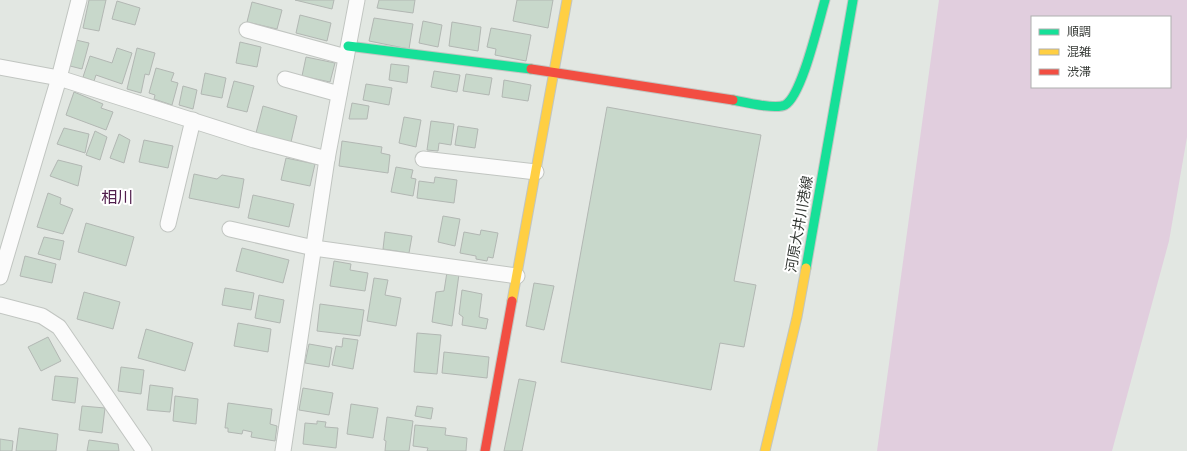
<svg xmlns="http://www.w3.org/2000/svg" width="1187" height="451" font-family="'PT Sans','Noto Sans JP',sans-serif">
  <style>
    .green { fill: #e1cede; fill-rule: evenodd }
    .building { fill: #c8d8cb; stroke: #b2b7b3 }
    .lines { fill: none; stroke-linecap: round; stroke-linejoin: round }
    .street-casing { stroke: #c1c5c1; stroke-width: 17 }
    .fast-casing { stroke: #c1c5c1; stroke-width: 11 }
    .slow-casing { stroke: #c1c5c1; stroke-width: 11 }
    .jam-casing { stroke: #c1c5c1; stroke-width: 11 }
    .street { stroke: #fbfbfb; stroke-width: 15 }
    .fast { stroke: #16e098; stroke-width: 9 }
    .slow { stroke: #ffcf43; stroke-width: 9 }
    .jam { stroke: #f24e42; stroke-width: 9 }
    .labels { text-anchor: middle; stroke-width: 4; stroke-linejoin: round; paint-order: stroke }
    .street-label { font-size: 14px; fill: #363a36; stroke: #fff }
    .quarter-label { font-size: 16px; fill: #511e4d; stroke: #fff }
  </style>
  <rect width="100%" height="100%" fill="#e2e7e2"/>
  <path class="green" d="M 939,0 L 1187,0 L 1187,137 L 1169,241 L 1112,451 L 877,451 ZM 1032,17 L 1170,17 L 1170,87 L 1032,87 Z"/>
  <g class="building">
    <path d="M 89,0 L 106,0 L 99,31 L 83,28 Z"/>
    <path d="M 295,0 L 334,0 L 332,9 Z"/>
    <path d="M 379,0 L 415,0 L 413,13 L 377,8 Z"/>
    <path d="M 517,0 L 553,0 L 548,28 L 513,21 Z"/>
    <path d="M 117,1 L 140,8 L 135,25 L 112,19 Z"/>
    <path d="M 252,2 L 282,10 L 277,29 L 247,22 Z"/>
    <path d="M 300,15 L 331,23 L 327,41 L 296,33 Z"/>
    <path d="M 374,18 L 413,24 L 409,49 L 369,41 Z"/>
    <path d="M 423,21 L 442,25 L 438,47 L 419,43 Z"/>
    <path d="M 452,22 L 481,27 L 478,51 L 449,46 Z"/>
    <path d="M 491,28 L 531,35 L 526,61 L 495,55 L 496,49 L 487,47 Z"/>
    <path d="M 76,40 L 89,43 L 82,69 L 70,66 Z"/>
    <path d="M 240,42 L 261,47 L 257,67 L 236,63 Z"/>
    <path d="M 117,48 L 132,53 L 122,84 L 96,75 L 94,81 L 83,77 L 90,56 L 112,63 Z"/>
    <path d="M 137,48 L 155,53 L 149,75 L 145,74 L 141,93 L 127,89 Z"/>
    <path d="M 306,57 L 335,63 L 330,82 L 302,76 Z"/>
    <path d="M 391,64 L 409,66 L 407,83 L 389,80 Z"/>
    <path d="M 156,68 L 174,73 L 171,81 L 178,83 L 172,105 L 154,99 L 155,95 L 149,93 Z"/>
    <path d="M 434,71 L 460,75 L 457,92 L 431,87 Z"/>
    <path d="M 205,73 L 226,78 L 222,98 L 201,94 Z"/>
    <path d="M 466,74 L 492,78 L 489,95 L 463,91 Z"/>
    <path d="M 504,80 L 531,85 L 528,101 L 502,97 Z"/>
    <path d="M 234,81 L 254,86 L 247,112 L 227,107 Z"/>
    <path d="M 366,84 L 392,88 L 389,105 L 363,100 Z"/>
    <path d="M 183,86 L 197,90 L 193,109 L 179,105 Z"/>
    <path d="M 74,92 L 103,104 L 101,108 L 113,112 L 106,130 L 66,115 Z"/>
    <path d="M 352,103 L 369,106 L 367,119 L 349,119 Z"/>
    <path d="M 263,106 L 297,116 L 291,142 L 256,133 Z"/>
    <path d="M 607,107 L 761,135 L 734,281 L 756,285 L 744,347 L 720,343 L 711,390 L 561,362 Z"/>
    <path d="M 404,117 L 421,120 L 416,147 L 399,143 Z"/>
    <path d="M 431,121 L 454,124 L 451,145 L 439,143 L 438,151 L 427,150 Z"/>
    <path d="M 458,126 L 478,129 L 475,148 L 455,145 Z"/>
    <path d="M 64,128 L 89,134 L 85,153 L 57,144 Z"/>
    <path d="M 95,131 L 107,137 L 100,160 L 86,155 Z"/>
    <path d="M 119,134 L 130,140 L 124,163 L 110,158 Z"/>
    <path d="M 144,140 L 173,146 L 168,168 L 139,162 Z"/>
    <path d="M 342,141 L 382,147 L 381,153 L 390,155 L 388,173 L 339,166 Z"/>
    <path d="M 286,158 L 315,164 L 310,186 L 281,180 Z"/>
    <path d="M 58,160 L 82,166 L 78,186 L 50,176 Z"/>
    <path d="M 396,167 L 413,170 L 411,178 L 416,179 L 413,196 L 391,192 Z"/>
    <path d="M 194,174 L 217,179 L 222,175 L 244,179 L 239,208 L 189,198 Z"/>
    <path d="M 435,177 L 457,180 L 454,203 L 417,198 L 419,181 L 434,183 Z"/>
    <path d="M 48,193 L 61,198 L 60,204 L 73,209 L 63,234 L 37,227 Z"/>
    <path d="M 253,195 L 294,204 L 289,227 L 248,218 Z"/>
    <path d="M 443,216 L 460,219 L 455,246 L 438,242 Z"/>
    <path d="M 86,223 L 134,237 L 126,266 L 78,252 Z"/>
    <path d="M 481,230 L 498,233 L 493,258 L 488,257 L 487,261 L 476,259 L 476,256 L 460,253 L 464,232 L 480,235 Z"/>
    <path d="M 385,232 L 412,236 L 409,253 L 383,249 Z"/>
    <path d="M 44,237 L 64,241 L 60,260 L 38,254 Z"/>
    <path d="M 242,248 L 289,260 L 283,283 L 236,271 Z"/>
    <path d="M 25,256 L 56,264 L 52,283 L 20,276 Z"/>
    <path d="M 334,261 L 351,264 L 350,270 L 368,273 L 365,291 L 330,286 Z"/>
    <path d="M 447,272 L 459,274 L 452,326 L 432,322 L 436,292 L 444,291 Z"/>
    <path d="M 374,278 L 388,280 L 385,295 L 401,298 L 396,326 L 367,321 Z"/>
    <path d="M 534,283 L 554,286 L 544,330 L 526,326 Z"/>
    <path d="M 225,288 L 254,293 L 251,310 L 222,305 Z"/>
    <path d="M 462,290 L 482,294 L 479,317 L 488,319 L 486,329 L 462,325 L 463,317 L 459,314 Z"/>
    <path d="M 84,292 L 120,302 L 113,329 L 77,319 Z"/>
    <path d="M 259,295 L 284,300 L 280,323 L 255,318 Z"/>
    <path d="M 320,304 L 364,310 L 360,336 L 317,331 Z"/>
    <path d="M 238,323 L 271,329 L 268,352 L 234,346 Z"/>
    <path d="M 146,329 L 193,343 L 185,371 L 138,358 Z"/>
    <path d="M 417,333 L 441,335 L 437,374 L 414,372 Z"/>
    <path d="M 48,337 L 61,361 L 41,371 L 28,347 Z"/>
    <path d="M 343,338 L 358,340 L 353,369 L 332,365 L 336,346 L 342,347 Z"/>
    <path d="M 309,344 L 332,348 L 329,367 L 305,363 Z"/>
    <path d="M 444,352 L 489,357 L 487,378 L 442,373 Z"/>
    <path d="M 121,367 L 144,370 L 141,394 L 118,391 Z"/>
    <path d="M 55,376 L 78,378 L 75,403 L 52,400 Z"/>
    <path d="M 519,379 L 536,382 L 522,451 L 504,451 Z"/>
    <path d="M 150,385 L 173,388 L 170,412 L 147,410 Z"/>
    <path d="M 303,388 L 333,393 L 329,415 L 299,410 Z"/>
    <path d="M 175,396 L 198,399 L 196,424 L 173,421 Z"/>
    <path d="M 228,403 L 272,409 L 270,424 L 277,426 L 275,441 L 251,437 L 252,432 L 243,430 L 242,434 L 228,432 L 228,428 L 225,428 Z"/>
    <path d="M 351,404 L 378,408 L 373,438 L 347,434 Z"/>
    <path d="M 82,406 L 105,408 L 102,433 L 79,430 Z"/>
    <path d="M 417,406 L 433,408 L 431,419 L 415,416 Z"/>
    <path d="M 387,417 L 413,421 L 409,451 L 385,451 L 386,441 L 384,440 Z"/>
    <path d="M 317,421 L 326,422 L 325,427 L 338,428 L 336,448 L 303,444 L 305,423 L 317,424 Z"/>
    <path d="M 415,425 L 446,428 L 445,435 L 467,438 L 466,451 L 427,451 L 428,448 L 413,446 Z"/>
    <path d="M 19,428 L 58,434 L 56,451 L 16,451 Z"/>
    <path d="M 0,439 L 13,441 L 12,451 L 0,451 Z"/>
    <path d="M 89,440 L 118,444 L 119,451 L 87,451 Z"/>
  </g>
  <g class="lines">
    <defs>
      <g id="street">
        <path d="M 247,30 L 346,57"/>
        <path d="M 0,67 L 59,78 L 254,140 L 327,159"/>
        <path d="M 285,79 L 339,94"/>
        <path d="M 423,159 L 536,172"/>
        <path d="M 168,224 L 193,120"/>
        <path d="M 230,229 L 314,248 L 517,276"/>
        <path d="M 0,277 L 59,78 L 79,0"/>
        <path d="M 0,305 L 42,316 L 59,327 L 144,451"/>
        <path d="M 283,451 L 327,159 L 357,0"/>
      </g>
      <g id="fast">
        <path d="M 348,46 L 531,69"/>
        <path d="M 733,100 C 744,102 775,110 785,105 C 802,96 819,20 825,0"/>
        <path d="M 806,268 L 853,0"/>
      </g>
      <g id="slow">
        <path d="M 512,301 L 567,0"/>
        <path d="M 765,451 L 797,317 L 806,268"/>
      </g>
      <g id="jam">
        <path d="M 531,69 L 733,100"/>
        <path d="M 485,451 L 512,301"/>
      </g>
    </defs>
    <use href="#street" class="street-casing"/>
    <use href="#fast" class="fast-casing"/>
    <use href="#slow" class="slow-casing"/>
    <use href="#jam" class="jam-casing"/>
    <use href="#street" class="street"/>
    <use href="#fast" class="fast"/>
    <use href="#slow" class="slow"/>
    <use href="#jam" class="jam"/>
  </g>
  <g class="labels">
    <g class="street-label">
      <text transform="translate(799 224) rotate(-80)" y="5">河原大井川港線</text>
    </g>
    <g class="quarter-label">
      <text x="117" y="203">相川</text>
    </g>
  </g>
  <rect x="1031" y="16" width="140" height="72" fill="#ffffff" stroke="#afb0af"/>
  <rect x="1039" y="29" width="20" height="6" fill="#16e098" stroke="#afb0af"/>
  <text x="1067" y="36" font-size="12" fill="#363a36">順調</text>
  <rect x="1039" y="49" width="20" height="6" fill="#ffcf43" stroke="#afb0af"/>
  <text x="1067" y="56" font-size="12" fill="#363a36">混雑</text>
  <rect x="1039" y="69" width="20" height="6" fill="#f24e42" stroke="#afb0af"/>
  <text x="1067" y="76" font-size="12" fill="#363a36">渋滞</text>
</svg>
